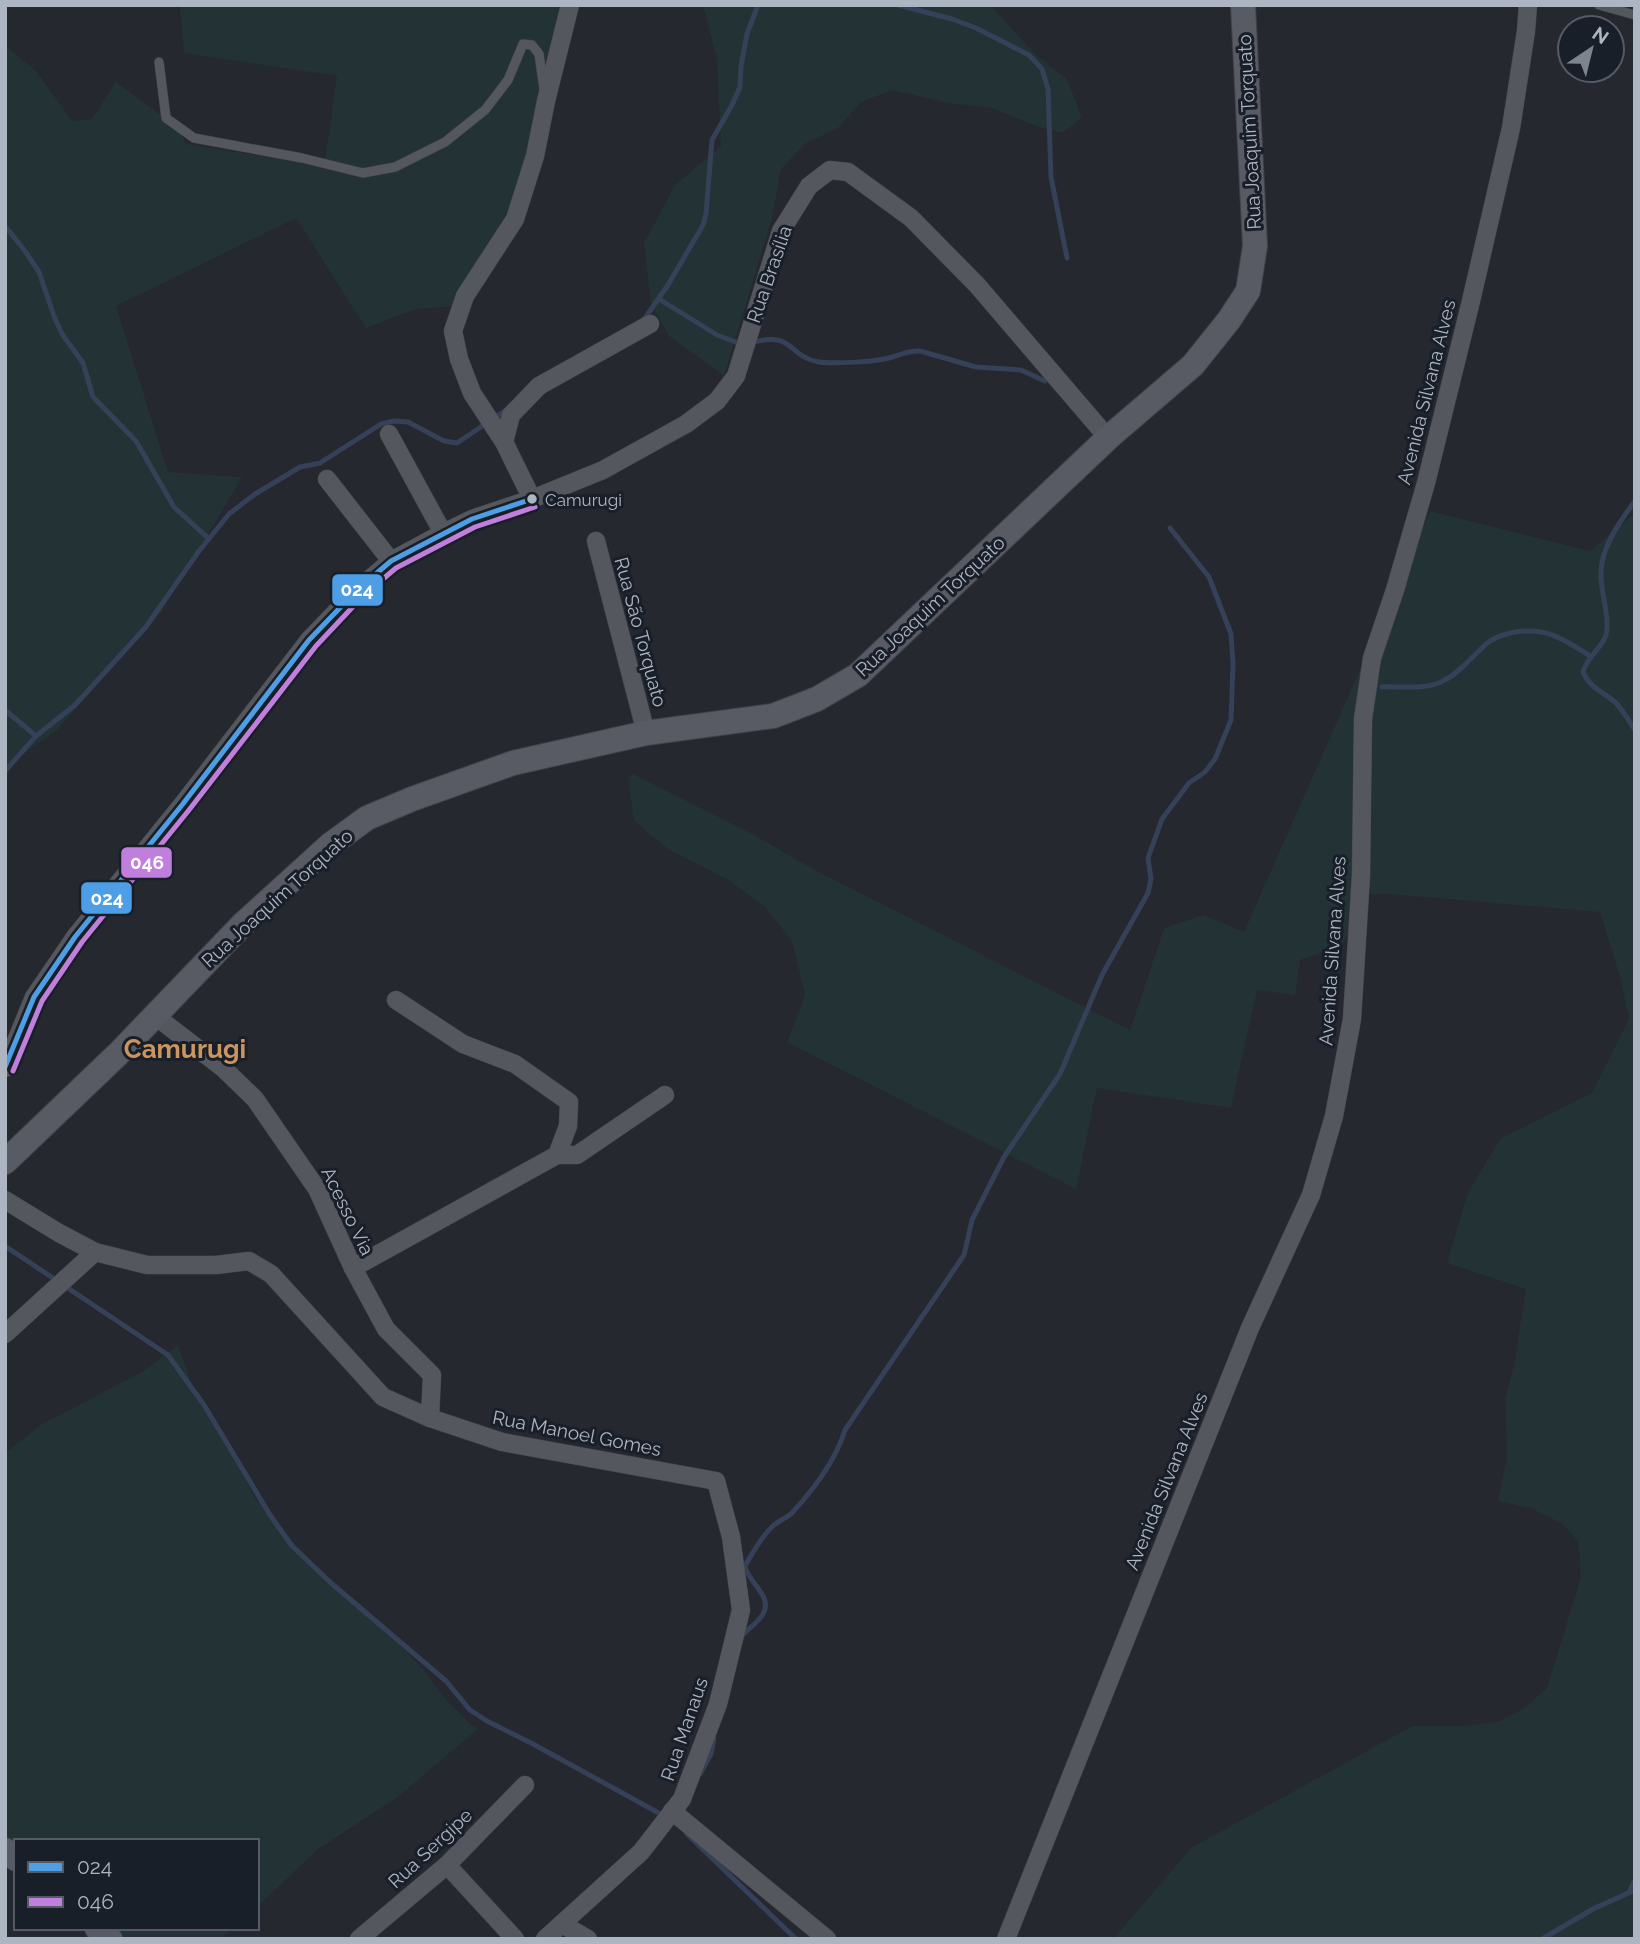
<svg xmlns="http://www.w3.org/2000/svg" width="1640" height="1944" font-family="Raleway,sans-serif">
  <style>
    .green { fill: #233235 }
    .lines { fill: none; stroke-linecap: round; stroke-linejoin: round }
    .stream { stroke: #344158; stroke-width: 5 }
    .lane-casing { stroke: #414349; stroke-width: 10 }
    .street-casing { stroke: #414349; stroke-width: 19 }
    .secondary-casing { stroke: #414349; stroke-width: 26 }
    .lane { stroke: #54575e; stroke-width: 9 }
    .street { stroke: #54575e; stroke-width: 18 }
    .secondary { stroke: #585b63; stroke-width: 24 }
    .bus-1-casing { stroke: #191f29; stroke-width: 10 }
    .bus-2-casing { stroke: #191f29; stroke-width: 10 }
    .bus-1 { stroke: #4d9ee5; stroke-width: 5 }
    .bus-2 { stroke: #c07fdc; stroke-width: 5 }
    .bus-dot { fill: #adb4c2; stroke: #191f29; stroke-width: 2.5 }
    .labels { text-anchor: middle; stroke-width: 6; stroke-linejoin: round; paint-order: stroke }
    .bus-label { font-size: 17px; fill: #adb4c2; stroke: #191f29; text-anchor: start }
    .street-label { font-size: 19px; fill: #adb4c2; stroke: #191f29 }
    .district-label { font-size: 26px; font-weight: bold; fill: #ca9560; stroke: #191f29 }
    .line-badge { stroke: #191f29; stroke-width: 2.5 }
    .badge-label { font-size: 19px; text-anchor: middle; font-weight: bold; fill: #fff }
  </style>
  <rect width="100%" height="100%" fill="#25282f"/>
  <g class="green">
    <path d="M 180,5 L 564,5 L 524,176 L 502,222 L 500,248 L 485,284 L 473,301 L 459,306 L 417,309 L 370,326 L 367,330 L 296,218 L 116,306 L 168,472 L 242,477 L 161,613 L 57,730 L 5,767 L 5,45 L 36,71 L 72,121 L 92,119 L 116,82 L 177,127 L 186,144 L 324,166 L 337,76 L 184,53 Z"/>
    <path d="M 703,5 L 990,5 L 1034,53 L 1067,79 L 1082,118 L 1062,133 L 1036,126 L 992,108 L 948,103 L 892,90 L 861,102 L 838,128 L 806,143 L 781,169 L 772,218 L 724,376 L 669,336 L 651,304 L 644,243 L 675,185 L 721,146 L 717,60 Z"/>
    <path d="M 1430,511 L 1590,551 L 1635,513 L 1635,1939 L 1113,1939 L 1191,1848 L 1412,1726 L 1465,1726 L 1499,1721 L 1523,1709 L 1547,1688 L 1581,1577 L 1578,1541 L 1561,1523 L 1531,1508 L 1498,1501 L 1507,1457 L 1505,1399 L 1514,1365 L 1526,1289 L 1447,1263 L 1468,1192 L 1501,1138 L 1592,1093 L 1629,1019 L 1620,977 L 1600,912 L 1389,894 L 1364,894 L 1348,935 L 1342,945 L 1300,960 L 1295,995 L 1257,990 L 1231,1108 L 1097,1088 L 1076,1189 L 787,1042 L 805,995 L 792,941 L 764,906 L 728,880 L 668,849 L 634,821 L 628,778 L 633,774 L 756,836 L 813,869 L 1130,1030 L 1164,928 L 1204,915 L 1244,932 Z"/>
    <path d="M 178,1345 L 192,1385 L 239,1465 L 255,1498 L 301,1550 L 347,1596 L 381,1624 L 422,1668 L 446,1700 L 472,1725 L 479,1728 L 399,1796 L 317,1850 L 257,1907 L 257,1841 L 16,1841 L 16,1870 L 5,1862 L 5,1453 L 42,1424 L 142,1372 Z"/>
    <path d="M 85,1928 L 233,1928 L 219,1939 L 97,1939 Z"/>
  </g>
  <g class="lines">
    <g class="stream">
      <path d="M 898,5 L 952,19 L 976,28 L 1029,55 L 1042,69 L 1048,89 L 1051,177 L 1067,258"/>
      <path d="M 5,226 L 25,251 L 39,272 L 54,316 L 62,334 L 83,363 L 93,397 L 136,441 L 174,507 L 209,539"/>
      <path d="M 659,299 L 717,335 L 741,344"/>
      <path d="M 643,321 L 668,285 L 703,225 L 706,214 L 712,140 L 732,105 L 740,87 L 741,66 L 747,34 L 758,5"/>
      <path d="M 750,343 C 796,330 787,357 819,362 C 832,364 871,362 884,359 C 896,357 907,350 920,351 L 976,367 L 1021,370 L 1045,381"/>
      <path d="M 1635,501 C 1620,521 1600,549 1601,575 C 1601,595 1610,616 1606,635 C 1603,647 1587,656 1583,672 C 1589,687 1603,692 1615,702 C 1623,710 1629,721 1635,730"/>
      <path d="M 1382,687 C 1401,686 1423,690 1441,682 C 1461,673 1473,654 1490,641 C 1496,637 1503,635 1510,633 C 1545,626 1562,638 1590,656"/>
      <path d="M 5,710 L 36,736"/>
      <path d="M 5,771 L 36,736 L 75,705 L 145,628 L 199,551 L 229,514 L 255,494 L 300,467 L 320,463 L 381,424 L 394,421 L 408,422 L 444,441 L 457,443 L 509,408"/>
      <path d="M 5,1246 L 168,1355 L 204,1405 L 270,1515 L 292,1546 L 331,1583 L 446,1681 L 470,1710 L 487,1721 L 533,1744 L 666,1817"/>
      <path d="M 740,1638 C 746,1630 755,1625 761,1617 C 776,1597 749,1585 745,1566 C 753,1552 762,1536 774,1525 C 779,1521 786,1518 792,1513 C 814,1489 836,1460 845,1430 L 964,1255 L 972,1220 L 1004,1157 L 1060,1074 L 1102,975 L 1148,893 L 1151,879 L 1148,858 L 1162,819 L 1189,783 L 1205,772 L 1215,759 L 1231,720 L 1233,664 L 1231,634 L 1209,577 L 1170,528"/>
      <path d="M 700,1774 L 711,1754 L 714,1738"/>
      <path d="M 687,1834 L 796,1939"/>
      <path d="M 1629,1892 L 1635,1880"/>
      <path d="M 1542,1939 L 1593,1909 L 1635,1890"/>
    </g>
    <defs>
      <g id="lane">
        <path d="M 1599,5 L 1635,15"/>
        <path d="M 159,62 L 166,118 L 194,138 L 302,158 L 363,173 L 395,167 L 445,142 L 485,110 L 508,80 L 523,44 L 532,45 L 539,54 L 544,89"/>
      </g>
      <g id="street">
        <path d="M 389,434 L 443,533"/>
        <path d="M 504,442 L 511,415 L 539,386 L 650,324"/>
        <path d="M 327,479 L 391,561"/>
        <path d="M 532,499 L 504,442 L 472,393 L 459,359 L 453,331 L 465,296 L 515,219 L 535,156 L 546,101 L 570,5"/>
        <path d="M 596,541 L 646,733"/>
        <path d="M 396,1000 L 463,1044 L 515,1064 L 569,1102 L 568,1126 L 557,1155"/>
        <path d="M 154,1015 L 223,1068 L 255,1099 L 317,1189 L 353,1268 L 386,1329 L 432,1375 L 430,1418"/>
        <path d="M 5,1068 L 34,997 L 75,937 L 182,805 L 309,640 L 357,590 L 391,561 L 443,533 L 472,519 L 532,499 L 603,470 L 686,424 L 717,401 L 736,376 L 781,231 L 809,186 L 830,170 L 848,172 L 911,218 L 977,285 L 1108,438"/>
        <path d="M 5,1200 L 59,1233 L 95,1252 L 147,1265 L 216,1265 L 249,1261 L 271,1274 L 383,1397 L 430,1418 L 502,1442 L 716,1481 L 731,1537 L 741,1610 L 718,1704 L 682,1799 L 641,1852 L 545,1939"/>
        <path d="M 353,1268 L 557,1155 L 577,1155 L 665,1095"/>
        <path d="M 5,1334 L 95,1252"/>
        <path d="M 672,1811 L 827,1939"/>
        <path d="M 447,1865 L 515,1939"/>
        <path d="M 562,1924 L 588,1939"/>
        <path d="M 359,1939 L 447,1865 L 525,1785"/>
        <path d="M 1006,1939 L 1250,1328 L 1311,1195 L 1334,1116 L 1352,1019 L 1361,875 L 1363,719 L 1372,658 L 1395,590 L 1426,483 L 1471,301 L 1511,128 L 1526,31 L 1528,5"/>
      </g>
      <g id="secondary">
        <path d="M 5,1162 L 118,1054 L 243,924 L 330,845 L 367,818 L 412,799 L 513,763 L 646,733 L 773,716 L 817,699 L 858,675 L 1108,438 L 1193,365 L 1229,320 L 1248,291 L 1255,246 L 1243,5"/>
        <path d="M 5,1850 L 16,1859"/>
        <path d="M 97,1928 L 110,1939"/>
      </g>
    </defs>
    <use href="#lane" class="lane-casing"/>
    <use href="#street" class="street-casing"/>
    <use href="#secondary" class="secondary-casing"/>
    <use href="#lane" class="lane"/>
    <use href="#street" class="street"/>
    <use href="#secondary" class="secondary"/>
    <defs>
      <path id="bus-1" d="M 5,1067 L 34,997 L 75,937 L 182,805 L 309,640 L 357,590 L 391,561 L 472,519 L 532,499"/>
      <path id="bus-2" d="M 13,1071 L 42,1001 L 82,942 L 189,810 L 316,646 L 363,596 L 396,568 L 475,527 L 535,507"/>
    </defs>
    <use href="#bus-1" class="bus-1-casing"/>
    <use href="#bus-2" class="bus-2-casing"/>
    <use href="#bus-1" class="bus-1"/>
    <use href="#bus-2" class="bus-2"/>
  </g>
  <circle class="bus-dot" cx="532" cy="499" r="6"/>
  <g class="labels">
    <g class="bus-label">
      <text x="545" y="506">Camurugi</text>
    </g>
    <g class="street-label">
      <text transform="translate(1249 132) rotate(-93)" y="7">Rua Joaquim Torquato</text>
      <text transform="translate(769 274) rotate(-71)" y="7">Rua Brasília</text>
      <text transform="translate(1426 392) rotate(-76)" y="7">Avenida Silvana Alves</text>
      <text transform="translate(930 606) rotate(-43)" y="7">Rua Joaquim Torquato</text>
      <text transform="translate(641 632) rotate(75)" y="7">Rua São Torquato</text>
      <text transform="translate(277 898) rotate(-42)" y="7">Rua Joaquim Torquato</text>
      <text transform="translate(1332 951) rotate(-86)" y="7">Avenida Silvana Alves</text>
      <text transform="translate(348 1211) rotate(64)" y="7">Acesso Via</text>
      <text transform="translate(577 1433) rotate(11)" y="7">Rua Manoel Gomes</text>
      <text transform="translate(1166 1481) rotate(-68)" y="7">Avenida Silvana Alves</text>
      <text transform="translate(684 1729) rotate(-71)" y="7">Rua Manaus</text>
      <text transform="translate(430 1848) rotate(-43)" y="7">Rua Sergipe</text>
    </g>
    <g class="district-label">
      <text x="185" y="1058">Camurugi</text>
    </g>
  </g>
  <g class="line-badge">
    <rect x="331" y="573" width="53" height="34" rx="7" fill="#4d9ee5"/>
    <rect x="120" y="846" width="53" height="33" rx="7" fill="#c07fdc"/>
    <rect x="80" y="881" width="53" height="34" rx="7" fill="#4d9ee5"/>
  </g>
  <g class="badge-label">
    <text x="357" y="596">024</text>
    <text x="147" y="869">046</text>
    <text x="107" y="905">024</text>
  </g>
  <rect width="1640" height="1944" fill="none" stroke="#adb4c2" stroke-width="14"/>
  <rect x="14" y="1839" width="245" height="91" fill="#191f29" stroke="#545b66" stroke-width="2"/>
  <rect x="28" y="1862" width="35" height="10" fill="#4d9ee5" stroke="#545b66" stroke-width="2"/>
  <text x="77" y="1874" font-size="21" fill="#adb4c2">024</text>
  <rect x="28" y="1897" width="35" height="10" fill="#c07fdc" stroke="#545b66" stroke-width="2"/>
  <text x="77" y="1909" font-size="21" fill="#adb4c2">046</text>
  <g transform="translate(1591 49) rotate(35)"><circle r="33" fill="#191f29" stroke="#545b66" stroke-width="2"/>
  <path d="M0-5L12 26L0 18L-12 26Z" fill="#7d838f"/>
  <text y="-10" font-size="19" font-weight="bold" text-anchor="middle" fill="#adb4c2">N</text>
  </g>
</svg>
